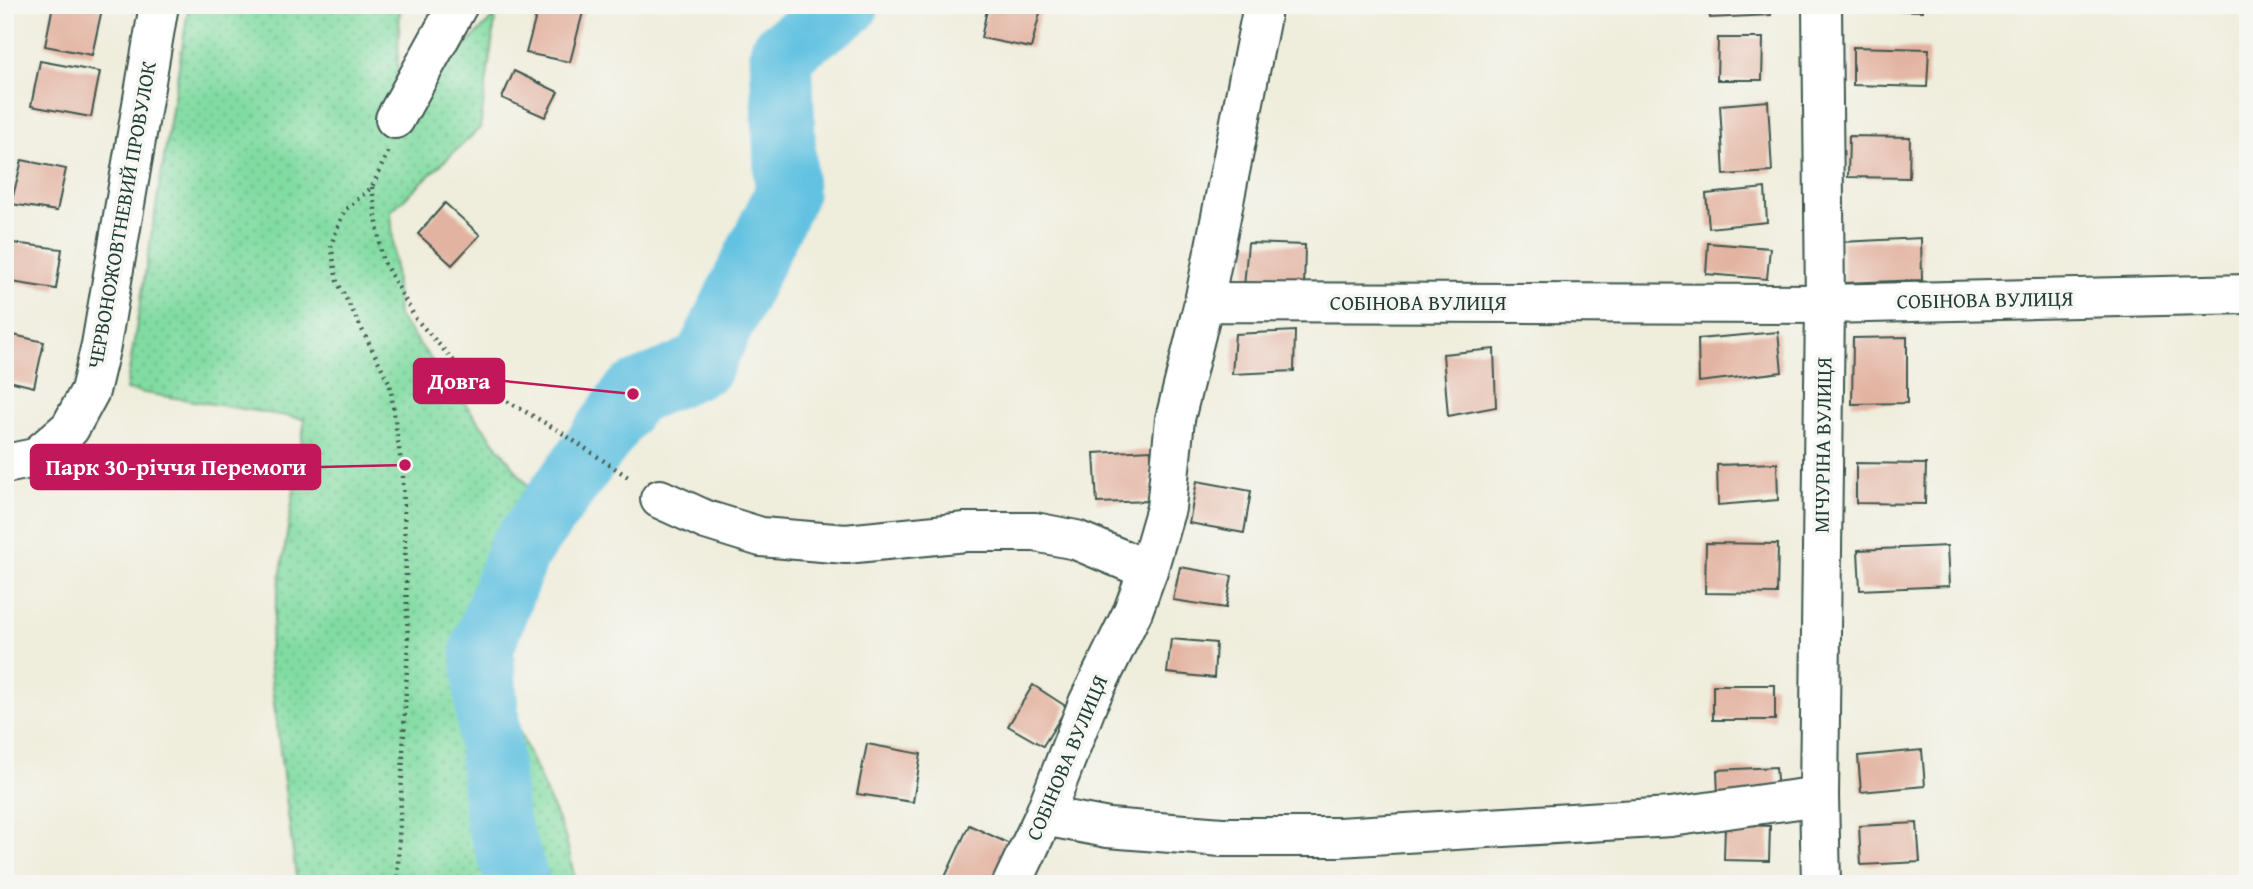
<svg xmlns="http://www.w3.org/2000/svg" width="2253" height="889" font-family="'Gentium Book Plus',serif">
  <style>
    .grass { fill: url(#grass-dots); stroke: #508c6b; stroke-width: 2 }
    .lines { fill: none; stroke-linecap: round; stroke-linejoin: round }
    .river { stroke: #63c2e1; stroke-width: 63 }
    .building { fill: #e3b3a1 }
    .minor-casing { stroke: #3e574d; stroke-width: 42 }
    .path { stroke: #3e574d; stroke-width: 4.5; stroke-dasharray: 2 5; stroke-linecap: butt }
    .minor { stroke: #fff; stroke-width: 38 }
    .labels { text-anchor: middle; stroke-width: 7; stroke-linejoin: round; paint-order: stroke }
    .street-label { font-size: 21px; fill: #1f3d34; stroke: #f6f6f2 }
    .leader { fill: none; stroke: #c2185b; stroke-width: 2.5 }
    .callout-dot { fill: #c2185b; stroke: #f6f6f2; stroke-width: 2.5 }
    .callout { fill: #c2185b; stroke: #c2185b; stroke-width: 2.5 }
    .callout-label { font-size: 23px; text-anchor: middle; font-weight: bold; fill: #fff }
  </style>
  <defs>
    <pattern id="grass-dots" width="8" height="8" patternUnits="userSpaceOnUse" patternTransform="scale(1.75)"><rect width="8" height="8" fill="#81dca2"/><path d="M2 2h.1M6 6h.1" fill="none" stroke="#69b485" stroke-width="1.8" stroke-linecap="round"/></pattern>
  </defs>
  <rect width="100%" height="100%" fill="#f6f6f2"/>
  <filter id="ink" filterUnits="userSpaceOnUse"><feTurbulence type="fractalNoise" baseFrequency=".0143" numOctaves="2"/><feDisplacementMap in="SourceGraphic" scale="14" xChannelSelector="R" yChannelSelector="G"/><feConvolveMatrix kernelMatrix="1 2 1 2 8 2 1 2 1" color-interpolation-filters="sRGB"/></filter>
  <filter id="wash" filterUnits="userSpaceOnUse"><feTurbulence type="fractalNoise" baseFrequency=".00686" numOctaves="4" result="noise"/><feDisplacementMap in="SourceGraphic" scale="28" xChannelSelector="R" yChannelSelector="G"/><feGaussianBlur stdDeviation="1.57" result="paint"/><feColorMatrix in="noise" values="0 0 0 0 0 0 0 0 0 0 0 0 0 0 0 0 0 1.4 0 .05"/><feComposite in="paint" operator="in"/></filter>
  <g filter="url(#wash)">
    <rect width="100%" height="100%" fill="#efeddb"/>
    <path class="grass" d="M 189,5 L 400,5 L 396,118 L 496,14 L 480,128 L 391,211 L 398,316 L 548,512 L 502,691 L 566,839 L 576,884 L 297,884 L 268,656 L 305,419 L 126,390 Z"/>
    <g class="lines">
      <path class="river" d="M 519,884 L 496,817 L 482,649 L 518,552 L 633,394 L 703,364 L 786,194 L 781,52 L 848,5"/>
    </g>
    <g id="blocks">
      <g class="building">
        <path d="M 53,5 L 83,5 L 102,9 L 92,55 L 45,46 Z"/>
        <path d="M 539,5 L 556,5 L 583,12 L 570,62 L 526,53 Z"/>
        <path d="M 988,5 L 1042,5 L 1031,48 L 981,38 Z"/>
        <path d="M 1709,5 L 1771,5 L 1771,15 L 1710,18 Z"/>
        <path d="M 1854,5 L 1922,5 L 1922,11 L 1854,9 Z"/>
        <path d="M 1718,38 L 1763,38 L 1762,80 L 1717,80 Z"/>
        <path d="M 1853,47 L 1929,49 L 1927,87 L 1853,85 Z"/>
        <path d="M 40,61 L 100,72 L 91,117 L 31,106 Z"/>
        <path d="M 514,71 L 558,92 L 545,117 L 502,98 Z"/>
        <path d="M 1768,101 L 1772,172 L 1724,175 L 1720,105 Z"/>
        <path d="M 1849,136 L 1910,137 L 1909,178 L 1848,177 Z"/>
        <path d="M 22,160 L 66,169 L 57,211 L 11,204 Z"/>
        <path d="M 1765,188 L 1767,222 L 1709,228 L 1706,194 Z"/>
        <path d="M 445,203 L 480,235 L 452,265 L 418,234 Z"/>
        <path d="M 1921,238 L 1922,280 L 1844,283 L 1842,242 Z"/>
        <path d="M 5,242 L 62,249 L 56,289 L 5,281 Z"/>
        <path d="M 1248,243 L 1305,245 L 1304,289 L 1244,287 Z"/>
        <path d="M 1708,243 L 1770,248 L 1767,279 L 1706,274 Z"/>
        <path d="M 1295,331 L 1294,371 L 1232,374 L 1235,334 Z"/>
        <path d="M 1778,332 L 1782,372 L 1699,382 L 1698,339 Z"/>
        <path d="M 5,333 L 44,342 L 34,387 L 5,380 Z"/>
        <path d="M 1907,337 L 1907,403 L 1852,404 L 1853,338 Z"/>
        <path d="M 1494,349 L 1496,407 L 1448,416 L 1443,354 Z"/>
        <path d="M 1151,450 L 1151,501 L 1097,503 L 1094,453 Z"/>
        <path d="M 1777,463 L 1778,500 L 1718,505 L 1717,465 Z"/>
        <path d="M 1856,463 L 1926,464 L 1925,504 L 1856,503 Z"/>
        <path d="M 1197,481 L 1251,491 L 1244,533 L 1189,523 Z"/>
        <path d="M 1706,543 L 1778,544 L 1777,594 L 1705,593 Z"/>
        <path d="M 1947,546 L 1949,586 L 1860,590 L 1858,550 Z"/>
        <path d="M 1180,567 L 1232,576 L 1226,608 L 1173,600 Z"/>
        <path d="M 1171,639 L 1216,643 L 1214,678 L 1167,673 Z"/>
        <path d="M 1033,685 L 1067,707 L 1043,746 L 1008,726 Z"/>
        <rect x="1713" y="685" width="62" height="35"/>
        <path d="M 867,744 L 921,754 L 913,802 L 857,794 Z"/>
        <path d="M 1922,750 L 1925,786 L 1861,792 L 1858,756 Z"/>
        <path d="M 1776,767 L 1778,793 L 1718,797 L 1717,770 Z"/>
        <path d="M 1917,823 L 1920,862 L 1861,865 L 1859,826 Z"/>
        <path d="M 1725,824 L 1770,826 L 1769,861 L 1724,860 Z"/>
        <path d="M 969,825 L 1014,846 L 995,884 L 959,884 L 945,877 Z"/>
      </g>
    </g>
  </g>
  <g filter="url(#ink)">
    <use href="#blocks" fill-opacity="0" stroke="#3e574d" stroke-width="2"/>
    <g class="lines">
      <defs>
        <g id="minor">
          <path d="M 395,119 L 458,5"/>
          <path d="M 1204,302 L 1261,16"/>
          <path d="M 5,464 L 35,458 L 70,428 L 90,391 L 101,345 L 159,5"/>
          <path d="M 660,499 L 706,520 L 761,537 L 846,544 L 966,532 L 1035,532 L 1076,540 L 1148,570"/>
          <path d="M 1044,816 L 1108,828 L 1222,837 L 1339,837 L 1671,817 L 1819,796"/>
          <path d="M 1012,884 L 1044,816 L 1088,703 L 1133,611 L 1148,570 L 1166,508 L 1175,419 L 1204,302 L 1825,304 L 2248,294"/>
          <path d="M 1821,884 L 1819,796 L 1825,304 L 1822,5"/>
        </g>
      </defs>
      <use href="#minor" class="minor-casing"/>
      <g class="path">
        <path d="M 388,152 L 372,187 L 344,211 L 331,245 L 337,281 L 390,384 L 403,477 L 408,644 L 397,884"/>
        <path d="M 372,187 L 382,259 L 416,319 L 472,381 L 559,431 L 631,479"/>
      </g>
      <use href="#minor" class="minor"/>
    </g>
  </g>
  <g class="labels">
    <g class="street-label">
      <text transform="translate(122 215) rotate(-80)" y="7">ЧЕРВОНОЖОВТНЕВИЙ ПРОВУЛОК</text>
      <text transform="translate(1985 300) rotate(-1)" y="7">СОБІНОВА ВУЛИЦЯ</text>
      <text x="1418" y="310">СОБІНОВА ВУЛИЦЯ</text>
      <text transform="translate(1823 445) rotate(-89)" y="7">МІЧУРІНА ВУЛИЦЯ</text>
      <text transform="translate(1067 758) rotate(-67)" y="7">СОБІНОВА ВУЛИЦЯ</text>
    </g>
  </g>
  <path class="leader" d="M633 394L504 381M405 465L320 467"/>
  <g class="callout-dot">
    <circle cx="633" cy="394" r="7"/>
    <circle cx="405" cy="465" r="7"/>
  </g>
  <g class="callout">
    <rect x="414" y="359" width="90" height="44" rx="7"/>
    <rect x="31" y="445" width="289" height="44" rx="7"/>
  </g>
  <g class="callout-label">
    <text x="459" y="389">Довга</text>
    <text x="176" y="475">Парк 30-річчя Перемоги</text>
  </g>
  <rect width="2253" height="889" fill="none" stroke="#f6f6f2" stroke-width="28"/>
</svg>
